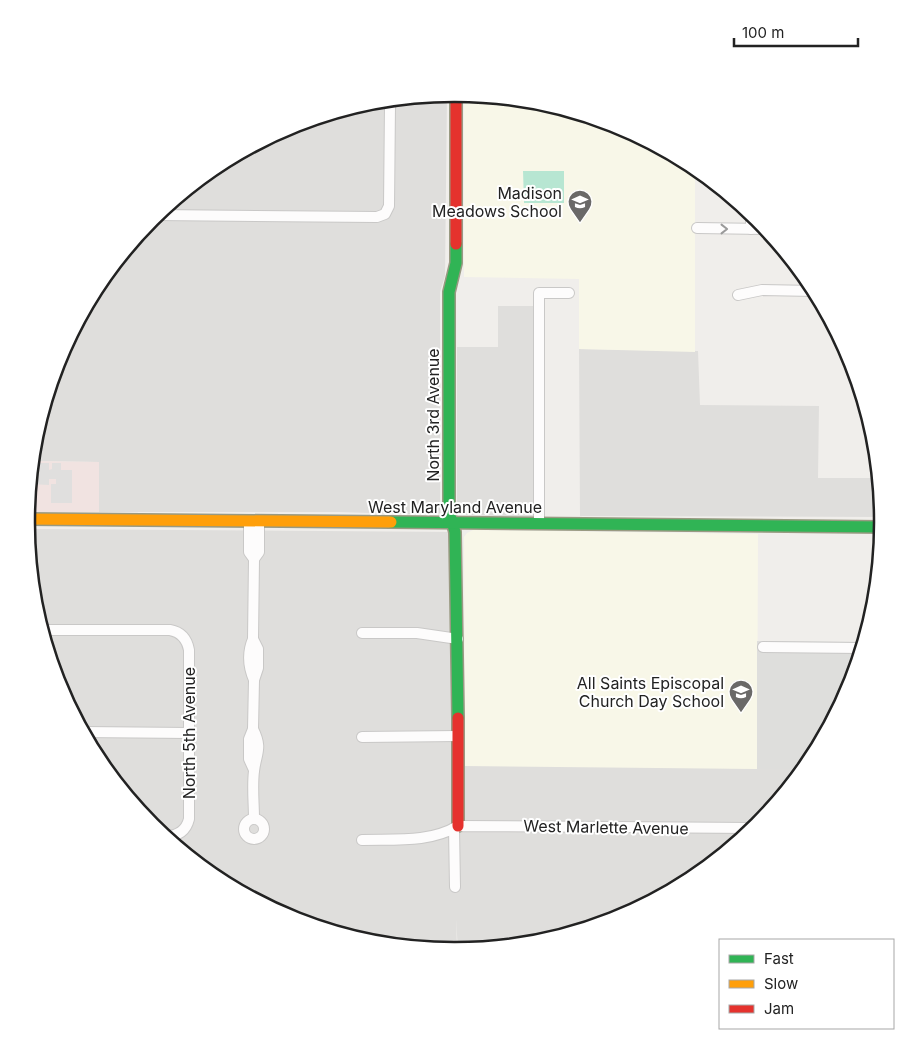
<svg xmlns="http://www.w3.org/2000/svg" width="909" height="1044" font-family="Inter,sans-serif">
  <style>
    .residential { fill: #dfdedc }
    .commercial { fill: #f1e3e1 }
    .education { fill: #f8f7e8 }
    .religious { fill: #dededc }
    .pitch { fill: #b7e6d2 }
    .parking { fill: #e0dfde }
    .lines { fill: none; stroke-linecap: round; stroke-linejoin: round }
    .street-casing { stroke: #c9c8c7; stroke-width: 12 }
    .fast-casing { stroke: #999a82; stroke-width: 14 }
    .slow-casing { stroke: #999a82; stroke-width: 14 }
    .jam-casing { stroke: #999a82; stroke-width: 14 }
    .street { stroke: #fdfcfc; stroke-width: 10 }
    .fast { stroke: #30b455; stroke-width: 11 }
    .slow { stroke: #ff9f0a; stroke-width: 11 }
    .jam { stroke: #e5322d; stroke-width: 11 }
    .oneway { stroke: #9a9a9a }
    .labels { text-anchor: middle; stroke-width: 4; stroke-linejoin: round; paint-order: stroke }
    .poi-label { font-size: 16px; fill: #222; stroke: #fff; text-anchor: end }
    .street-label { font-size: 16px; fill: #222; stroke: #fff }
    .rim { fill: none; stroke: #222; stroke-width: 2.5 }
  </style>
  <rect width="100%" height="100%" fill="#f0eeeb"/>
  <g class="residential">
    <path d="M 447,95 L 445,276 L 440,292 L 440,513 L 434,515 L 339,512 L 99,512 L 99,462 L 32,461 L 35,438 L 59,358 L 99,284 L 152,219 L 217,166 L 291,126 L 371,102 Z"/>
    <path d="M 498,306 L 534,306 L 535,517 L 461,515 L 457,512 L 457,347 L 498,347 Z"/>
    <path d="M 579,349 L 698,351 L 700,405 L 819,406 L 818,478 L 878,478 L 882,517 L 580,516 Z"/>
    <path d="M 27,529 L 455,532 L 458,765 L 803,769 L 757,825 L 692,878 L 618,918 L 538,942 L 458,950 L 456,919 L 457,950 L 454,950 L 371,942 L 290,918 L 216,878 L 151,825 L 98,760 L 59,686 L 34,605 Z"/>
  </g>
  <path class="commercial" d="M 32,461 L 99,462 L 99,512 L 27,512 Z"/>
  <g class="education">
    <path d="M 464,95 L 538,102 L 619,126 L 695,168 L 695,352 L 579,349 L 579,279 L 464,277 Z"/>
    <path d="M 473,530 L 758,534 L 757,769 L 465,766 L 464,537 L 467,533 Z"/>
  </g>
  <path class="religious" d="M 757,641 L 863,642 L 850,686 L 810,760 L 803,769 L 757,769 Z"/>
  <path class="pitch" d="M 523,171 L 564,171 L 564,203 L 524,203 Z"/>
  <path class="parking" d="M 32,463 L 49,463 L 49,470 L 52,469 L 52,463 L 61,463 L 61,470 L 72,470 L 72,503 L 51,503 L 51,484 L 56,484 L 56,479 L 49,479 L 49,485 L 30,484 Z"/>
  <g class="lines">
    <defs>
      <g id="street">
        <path d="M 157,215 L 377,217 L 385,214 L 389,206 L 390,105 L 388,100"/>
        <path d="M 697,228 L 765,229"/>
        <path d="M 751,229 L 751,214"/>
        <path d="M 738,295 L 762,290 L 814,291"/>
        <path d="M 249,521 L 249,552 L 254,559"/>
        <path d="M 539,524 L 539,293 L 569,293"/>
        <path d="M 42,630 L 170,630 C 181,632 187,639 189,650 L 189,819 C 186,831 178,836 166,836"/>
        <path d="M 362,633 L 417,633 L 458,639"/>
        <path d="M 253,639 C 247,653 248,666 254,680"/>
        <path d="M 763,647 L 861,648"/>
        <path d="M 253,729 C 263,749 256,753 254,771 C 252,787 254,803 254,819"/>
        <path d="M 83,732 L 189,733"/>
        <path d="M 362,737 L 458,736"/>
        <path d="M 254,770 L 249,759 L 249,739 L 253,729 L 254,680 L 258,668 L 258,649 L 253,639 L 254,559 L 259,552 L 259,521"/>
        <circle cx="254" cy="829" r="10"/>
        <path d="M 454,828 L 455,887"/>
        <path d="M 362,840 C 395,839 429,843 458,826 L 753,828"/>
      </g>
      <g id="fast">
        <path d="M 456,244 L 456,263 L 449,292 L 449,512 L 455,532 L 458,718"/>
        <path d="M 391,522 L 882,527"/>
      </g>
      <path id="slow" d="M 27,519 L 391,522"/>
      <g id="jam">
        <path d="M 456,94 L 456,244"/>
        <path d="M 458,718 L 458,826"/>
      </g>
    </defs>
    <use href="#street" class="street-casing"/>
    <use href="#fast" class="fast-casing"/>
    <use href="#slow" class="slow-casing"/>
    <use href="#jam" class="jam-casing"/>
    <use href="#street" class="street"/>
    <use href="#fast" class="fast"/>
    <use href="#slow" class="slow"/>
    <use href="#jam" class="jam"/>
  </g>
  <defs><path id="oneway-chevron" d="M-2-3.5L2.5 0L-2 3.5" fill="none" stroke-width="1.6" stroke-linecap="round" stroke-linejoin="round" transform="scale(1.25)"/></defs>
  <use class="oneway" href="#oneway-chevron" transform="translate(724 229)"/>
  <defs>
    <symbol id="school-pin" viewBox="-11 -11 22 30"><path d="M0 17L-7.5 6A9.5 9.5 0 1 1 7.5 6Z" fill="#6a6968" stroke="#fff"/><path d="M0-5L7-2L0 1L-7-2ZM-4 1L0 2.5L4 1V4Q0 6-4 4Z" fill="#fff"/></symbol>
  </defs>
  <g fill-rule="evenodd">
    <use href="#school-pin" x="566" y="188" width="28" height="38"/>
    <use href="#school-pin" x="727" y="678" width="28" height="38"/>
  </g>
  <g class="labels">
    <g class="poi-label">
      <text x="562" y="199">Madison<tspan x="562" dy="18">Meadows School</tspan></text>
      <text x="724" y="689">All Saints Episcopal<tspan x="724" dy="18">Church Day School</tspan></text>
    </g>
    <g class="street-label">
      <text transform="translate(433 415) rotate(-90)" y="6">North 3rd Avenue</text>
      <text x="455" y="513">West Maryland Avenue</text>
      <text transform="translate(189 733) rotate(-90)" y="6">North 5th Avenue</text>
      <text transform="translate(606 827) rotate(1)" y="6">West Marlette Avenue</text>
    </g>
  </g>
  <path d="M0 0H909V1044H0ZM454 102H455A419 419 0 0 1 874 521V523A419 419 0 0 1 455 942H454A419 419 0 0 1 35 523V521A419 419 0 0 1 454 102Z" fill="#fff" fill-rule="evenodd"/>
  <path class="rim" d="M454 102H455A419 419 0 0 1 874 521V523A419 419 0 0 1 455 942H454A419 419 0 0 1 35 523V521A419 419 0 0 1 454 102Z"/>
  <rect x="719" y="939" width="175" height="90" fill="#ffffff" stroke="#a7a7a7"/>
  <rect x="729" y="955" width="25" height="8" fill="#30b455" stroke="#a7a7a7"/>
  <text x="764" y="964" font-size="15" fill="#222222">Fast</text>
  <rect x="729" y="980" width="25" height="8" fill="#ff9f0a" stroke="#a7a7a7"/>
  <text x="764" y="989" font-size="15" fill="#222222">Slow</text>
  <rect x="729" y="1005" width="25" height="8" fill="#e5322d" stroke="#a7a7a7"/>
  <text x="764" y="1014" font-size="15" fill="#222222">Jam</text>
  <path d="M734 38v8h124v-8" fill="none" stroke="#222222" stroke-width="2.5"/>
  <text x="742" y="38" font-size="15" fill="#222222" stroke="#ffffff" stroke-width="4" paint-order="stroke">100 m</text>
</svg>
